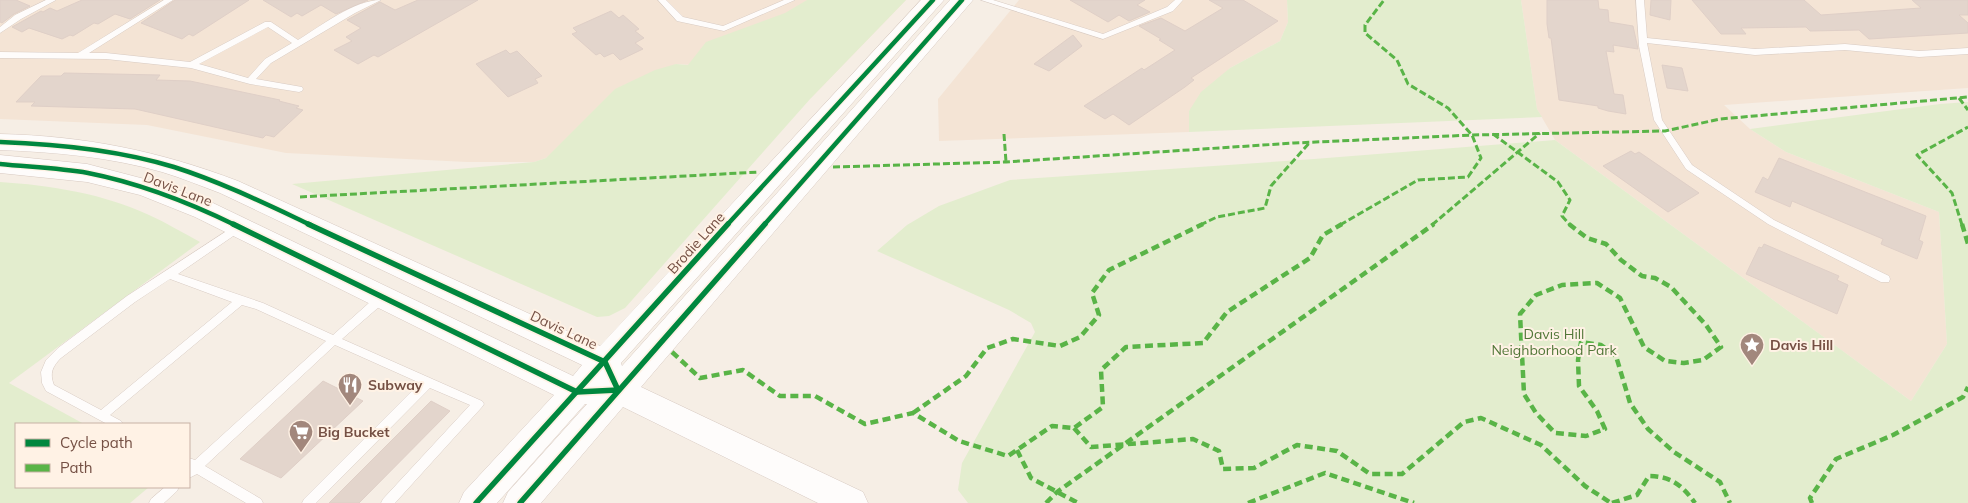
<svg xmlns="http://www.w3.org/2000/svg" width="1968" height="503" font-family="Mulish,sans-serif">
  <style>
    .residential { fill: #f4e4d5 }
    .green { fill: #e3edce }
    .building { fill: #e3d5cc; stroke: #dfcfc7 }
    .lines { fill: none; stroke-linecap: round; stroke-linejoin: round }
    .lane-casing { stroke: #d8cbc3; stroke-width: 1 }
    .secondary-casing { stroke: #d7c9c1; stroke-width: 1 }
    .lane { fill: #fefcfb; fill-rule: evenodd }
    .secondary { fill: #fefcfb; fill-rule: evenodd }
    .quiet-far1 { stroke: #59b447; stroke-width: 3; stroke-dasharray: 7 3; stroke-linecap: butt }
    .quiet { stroke: #59b447; stroke-width: 4.5; stroke-dasharray: 8 4.5; stroke-linecap: butt }
    .cycleway-far1-casing { stroke: #fff2e5; stroke-width: 7 }
    .cycleway-casing { stroke: #fff2e5; stroke-width: 9 }
    .cycleway-far1 { stroke: #00873e; stroke-width: 4.5 }
    .cycleway { stroke: #00873e; stroke-width: 5.5 }
    .labels { text-anchor: middle; stroke-width: 4; stroke-linejoin: round; paint-order: stroke }
    .street-label { font-size: 14px; fill: #755044; stroke: #fff2e5 }
    .park-label { font-size: 14px; fill: #527738; stroke: #fff2e5 }
    .poi-label { font-size: 14px; font-weight: bold; fill: #755044; stroke: #fff2e5; text-anchor: start }
  </style>
  <rect width="100%" height="100%" fill="#f6eee5"/>
  <g class="residential">
    <path d="M 0,0 L 906,0 L 811,98 L 728,67 L 676,64 L 546,158 L 534,162 L 467,162 L 286,153 L 147,125 L 0,119 Z"/>
    <path d="M 1019,0 L 1287,0 L 1288,22 L 1280,41 L 1230,68 L 1189,111 L 1189,132 L 939,141 L 938,99 Z"/>
    <path d="M 1521,0 L 1968,0 L 1968,88 L 1724,105 L 1750,129 L 1786,152 L 1939,212 L 1947,344 L 1911,401 L 1555,140 L 1537,109 Z"/>
  </g>
  <g class="green">
    <path d="M 807,0 L 906,0 L 811,98 L 625,308 L 609,316 L 597,317 L 292,184 L 534,162 L 546,158 L 615,89 L 655,70 L 676,64 L 688,65 L 706,42 L 785,13 Z"/>
    <path d="M 1287,0 L 1521,0 L 1537,109 L 1542,117 L 1189,132 L 1189,111 L 1201,92 L 1230,68 L 1280,41 L 1288,22 Z"/>
    <path d="M 1968,102 L 1968,503 L 968,503 L 958,490 L 962,463 L 1035,332 L 1031,323 L 1009,310 L 877,251 L 907,225 L 939,206 L 1010,180 L 1314,159 L 1555,140 L 1911,401 L 1947,344 L 1939,212 L 1786,152 L 1750,129 L 1940,104 Z"/>
    <path d="M 0,182 C 49,185 105,194 149,215 C 167,223 183,233 200,242 L 9,383 L 84,424 L 16,424 L 16,487 L 149,487 L 130,503 L 0,503 Z"/>
  </g>
  <g class="building">
    <path d="M 0,0 L 16,0 L 30,6 L 14,14 L 2,23 L 0,22 Z"/>
    <path d="M 82,0 L 160,0 L 130,19 L 115,14 L 98,24 L 94,23 L 73,36 L 70,35 L 62,39 L 29,28 L 22,32 L 12,27 L 41,11 L 43,12 L 50,8 L 57,11 Z"/>
    <path d="M 175,0 L 249,0 L 193,36 L 189,34 L 182,39 L 141,23 Z"/>
    <path d="M 263,0 L 368,0 L 336,14 L 321,5 L 302,16 L 297,13 L 291,17 Z"/>
    <path d="M 418,0 L 478,0 L 378,57 L 374,55 L 358,64 L 334,50 L 352,41 L 346,37 L 361,28 L 347,20 L 380,2 L 395,10 Z"/>
    <path d="M 1070,0 L 1145,0 L 1137,5 L 1150,12 L 1129,21 L 1119,15 L 1108,22 Z"/>
    <path d="M 1209,0 L 1243,0 L 1278,21 L 1191,78 L 1194,80 L 1185,87 L 1129,125 L 1113,114 L 1105,119 L 1084,106 L 1142,68 L 1144,70 L 1175,50 L 1159,40 L 1161,39 L 1139,26 L 1161,18 L 1185,31 L 1223,8 Z"/>
    <path d="M 1547,0 L 1598,0 L 1599,9 L 1608,10 L 1609,22 L 1633,26 L 1638,49 L 1613,45 L 1614,52 L 1606,51 L 1614,94 L 1623,95 L 1626,114 L 1608,111 L 1598,108 L 1598,106 L 1559,100 L 1551,38 L 1549,38 L 1547,24 Z"/>
    <path d="M 1651,0 L 1671,0 L 1670,20 L 1650,15 Z"/>
    <path d="M 1692,0 L 1804,0 L 1821,15 L 1921,8 L 1912,0 L 1968,0 L 1968,15 L 1959,15 L 1968,23 L 1968,33 L 1869,39 L 1859,30 L 1810,31 L 1806,27 L 1741,28 L 1746,34 L 1721,34 Z"/>
    <path d="M 611,11 L 619,18 L 623,15 L 639,29 L 635,31 L 644,38 L 635,43 L 643,49 L 620,60 L 613,53 L 604,57 L 600,53 L 596,55 L 572,34 L 577,32 L 573,28 Z"/>
    <path d="M 1073,35 L 1082,46 L 1049,71 L 1034,64 Z"/>
    <path d="M 506,50 L 510,54 L 517,51 L 542,76 L 535,79 L 538,83 L 508,97 L 476,64 Z"/>
    <path d="M 1662,65 L 1682,68 L 1688,91 L 1667,88 Z"/>
    <path d="M 64,73 L 160,75 L 156,80 L 190,81 L 280,100 L 279,101 L 299,106 L 296,108 L 303,110 L 274,137 L 266,135 L 263,138 L 135,109 L 31,106 L 35,102 L 16,102 L 41,76 L 61,76 Z"/>
    <path d="M 1631,151 L 1635,154 L 1639,152 L 1699,193 L 1668,212 L 1603,166 Z"/>
    <path d="M 1779,158 L 1926,216 L 1919,240 L 1923,242 L 1917,259 L 1881,244 L 1883,239 L 1792,201 L 1790,207 L 1755,192 L 1763,177 L 1768,180 Z"/>
    <path d="M 1764,244 L 1839,276 L 1837,280 L 1848,285 L 1837,314 L 1746,274 L 1759,247 L 1762,248 Z"/>
    <path d="M 323,381 L 363,401 L 281,478 L 240,459 Z"/>
    <path d="M 431,401 L 450,411 L 359,503 L 329,503 Z"/>
  </g>
  <g class="lines">
    <defs>
      <g id="lane">
        <path d="M 46,0 L 56,0 L 21,19 L 0,33 L 0,27 L 15,15 Z"/>
        <path d="M 164,0 L 173,0 L 89,53 L 106,53 L 190,62 L 265,22 L 271,22 L 298,40 C 321,26 354,0 381,0 L 355,13 L 271,63 L 256,79 L 302,87 L 303,89 L 302,91 L 299,92 L 250,84 L 191,68 L 106,59 L 0,58 L 0,52 L 78,53 ZM 268,27 L 292,43 L 265,59 L 248,78 L 199,64 Z"/>
        <path d="M 658,0 L 666,0 L 683,17 L 723,26 L 784,0 L 795,0 L 724,31 L 677,21 Z"/>
        <path d="M 981,0 L 993,0 L 1103,34 L 1167,7 L 1175,0 L 1183,0 L 1173,11 L 1103,39 Z"/>
        <path d="M 1636,0 L 1644,0 L 1647,38 L 1755,49 L 1845,44 L 1919,51 L 1968,48 L 1968,54 L 1919,57 L 1845,50 L 1755,55 L 1647,43 L 1662,120 L 1692,165 L 1774,220 L 1889,276 L 1890,279 L 1889,282 L 1881,282 L 1768,224 L 1686,169 L 1654,120 L 1639,46 Z"/>
        <path d="M 239,223 L 244,227 L 242,230 L 178,274 L 263,303 L 333,335 L 379,294 L 387,294 L 388,297 L 387,300 L 342,339 L 482,401 L 484,404 L 482,407 L 395,503 L 381,503 L 383,499 L 470,405 L 430,388 L 316,503 L 302,503 L 304,499 L 420,383 L 335,345 L 205,466 L 261,499 L 263,503 L 246,503 L 197,474 L 189,478 L 189,458 L 195,460 L 326,341 L 256,309 L 242,305 L 110,415 L 121,421 L 123,424 L 107,424 L 46,391 L 42,383 L 41,372 L 46,360 L 58,348 L 127,296 ZM 170,279 L 232,302 L 101,410 L 54,385 C 49,373 53,366 61,358 L 135,302 Z"/>
        <path d="M 165,487 L 179,487 L 177,491 L 164,503 L 149,503 L 151,499 Z"/>
      </g>
      <path id="secondary" d="M 921,0 L 944,0 L 621,363 L 622,366 L 950,0 L 973,0 L 641,387 L 863,492 L 868,503 L 818,503 L 623,407 L 541,503 L 503,503 L 508,492 L 587,404 L 585,404 L 497,503 L 459,503 L 464,492 L 554,395 L 195,217 L 140,195 L 87,182 L 0,173 L 0,155 L 87,164 L 156,182 L 213,203 L 573,376 L 582,365 L 220,193 C 201,186 182,178 162,172 C 110,157 55,152 0,150 L 0,134 C 85,136 159,151 238,181 L 600,346 Z"/>
    </defs>
    <use href="#lane" class="lane-casing"/>
    <use href="#secondary" class="secondary-casing"/>
    <use href="#lane" class="lane"/>
    <use href="#secondary" class="secondary"/>
    <g class="quiet-far1">
      <path d="M 1959,98 L 1968,110"/>
      <path d="M 1004,134 L 1006,162"/>
      <path d="M 1493,134 L 1558,182 L 1570,200 L 1562,216 L 1570,225"/>
      <path d="M 833,167 L 1006,162 L 1294,143 L 1472,135 L 1665,131 L 1720,119 L 1968,97"/>
      <path d="M 300,197 L 759,172"/>
      <path d="M 1200,225 L 1217,217 L 1265,208 L 1271,186 L 1310,142"/>
      <path d="M 1340,225 L 1418,180 L 1468,177 L 1481,158 L 1472,135 L 1448,108 L 1408,84 L 1397,60 L 1365,33 L 1365,25 L 1384,0"/>
      <path d="M 1432,225 L 1540,133"/>
      <path d="M 1962,225 L 1952,193 L 1917,155 L 1968,127"/>
    </g>
    <g class="quiet">
      <path d="M 1569,224 L 1587,238 L 1606,244 L 1621,260 L 1642,276 L 1655,278 L 1671,287 L 1706,325 L 1721,347 L 1703,360 L 1684,363 L 1665,361 L 1644,347 L 1620,298 L 1597,283 L 1562,285 L 1536,295 L 1520,314 L 1524,394 L 1536,413 L 1555,433 L 1586,436 L 1605,429 L 1597,411 L 1579,386 L 1578,360 L 1581,342 L 1601,345 L 1616,356 L 1630,403 L 1648,429 L 1674,452 L 1720,482 L 1730,503"/>
      <path d="M 1962,224 L 1968,244"/>
      <path d="M 672,352 L 700,378 L 743,370 L 780,396 L 815,396 L 865,424 L 913,413 L 959,441 L 1008,456 L 1052,426 L 1074,428 L 1103,407 L 1101,370 L 1126,347 L 1203,343 L 1227,312 L 1310,258 L 1323,235 L 1342,224"/>
      <path d="M 913,413 L 966,376 L 987,348 L 1013,339 L 1060,346 L 1080,337 L 1099,315 L 1092,293 L 1109,270 L 1203,224"/>
      <path d="M 1074,428 L 1091,447 L 1193,439 L 1219,451 L 1223,469 L 1254,468 L 1297,445 L 1337,451 L 1370,474 L 1402,474 L 1464,422 L 1481,418 L 1541,445 L 1585,486 L 1611,503"/>
      <path d="M 1017,450 L 1031,478 L 1078,503"/>
      <path d="M 1046,503 L 1057,492 L 1434,224"/>
      <path d="M 1248,503 L 1325,473 L 1414,503"/>
      <path d="M 1612,503 L 1637,495 L 1649,476 C 1671,476 1683,486 1695,503"/>
      <path d="M 1812,503 L 1810,498 L 1836,459 L 1893,435 L 1963,397 L 1968,387"/>
    </g>
    <defs>
      <g id="cycleway-far1">
        <path d="M 0,142 C 58,144 118,150 174,167 C 221,182 266,204 311,225"/>
        <path d="M 0,164 C 29,167 59,168 88,173 C 139,183 188,202 235,225"/>
        <path d="M 727,225 L 933,0"/>
        <path d="M 764,225 L 962,0"/>
      </g>
      <g id="cycleway">
        <path d="M 233,224 L 577,392 L 618,390"/>
        <path d="M 308,224 L 605,362 L 618,390"/>
        <path d="M 476,503 L 728,224"/>
        <path d="M 520,503 L 765,224"/>
      </g>
    </defs>
    <use href="#cycleway-far1" class="cycleway-far1-casing"/>
    <use href="#cycleway" class="cycleway-casing"/>
    <use href="#cycleway-far1" class="cycleway-far1"/>
    <use href="#cycleway" class="cycleway"/>
  </g>
  <defs>
    <symbol id="sight-pin" viewBox="-11 -11 22 30"><path d="M0 17L-7.5 6A9.5 9.5 0 1 1 7.5 6Z" fill="#a2877c" stroke="#fff2e5"/><path d="M0-6L1.8-2.2L6-1.7L2.9 1.2L3.7 5.4L0 3.3L-3.7 5.4L-2.9 1.2L-6-1.7L-1.8-2.2Z" fill="#fff"/></symbol>
    <symbol id="restaurant-pin" viewBox="-11 -11 22 30"><path d="M0 17L-7.5 6A9.5 9.5 0 1 1 7.5 6Z" fill="#a2877c" stroke="#fff2e5"/><path d="M-5-6h1v4h1v-4h1v4h1v-4h1v5L-1.5 .5V6h-2V.5L-5-1ZM5-6V6H3V1.5H1.5Q1.5-4 5-6Z" fill="#fff"/></symbol>
    <symbol id="supermarket-pin" viewBox="-11 -11 22 30"><path d="M0 17L-7.5 6A9.5 9.5 0 1 1 7.5 6Z" fill="#a2877c" stroke="#fff2e5"/><path d="M-6-5.5h2.5l.6 2H6L4.5 2H-2.5L-4.4-4H-6ZM-1.5 3.2a1.3 1.3 0 1 0 .1 0ZM3 3.2a1.3 1.3 0 1 0 .1 0Z" fill="#fff"/></symbol>
  </defs>
  <g fill-rule="evenodd">
    <use href="#sight-pin" x="1738" y="331" width="28" height="38"/>
    <use href="#restaurant-pin" x="336" y="371" width="28" height="38"/>
    <use href="#supermarket-pin" x="287" y="418" width="28" height="38"/>
  </g>
  <g class="labels">
    <g class="street-label">
      <text transform="translate(178 189) rotate(21)" y="5">Davis Lane</text>
      <text transform="translate(696 243) rotate(-48)" y="5">Brodie Lane</text>
      <text transform="translate(564 330) rotate(25)" y="5">Davis Lane</text>
    </g>
    <g class="park-label">
      <text x="1554" y="339">Davis Hill<tspan x="1554" dy="16">Neighborhood Park</tspan></text>
    </g>
    <g class="poi-label">
      <text x="1770" y="350">Davis Hill</text>
      <text x="368" y="390">Subway</text>
      <text x="318" y="437">Big Bucket</text>
    </g>
  </g>
  <rect x="15" y="423" width="175" height="65" fill="#fff2e5" stroke="#c8b1a5"/>
  <rect x="25" y="439" width="25" height="8" fill="#00873e" stroke="#c8b1a5"/>
  <text x="60" y="448" font-size="15" fill="#755044">Cycle path</text>
  <rect x="25" y="464" width="25" height="8" fill="#59b447" stroke="#c8b1a5"/>
  <text x="60" y="473" font-size="15" fill="#755044">Path</text>
</svg>
